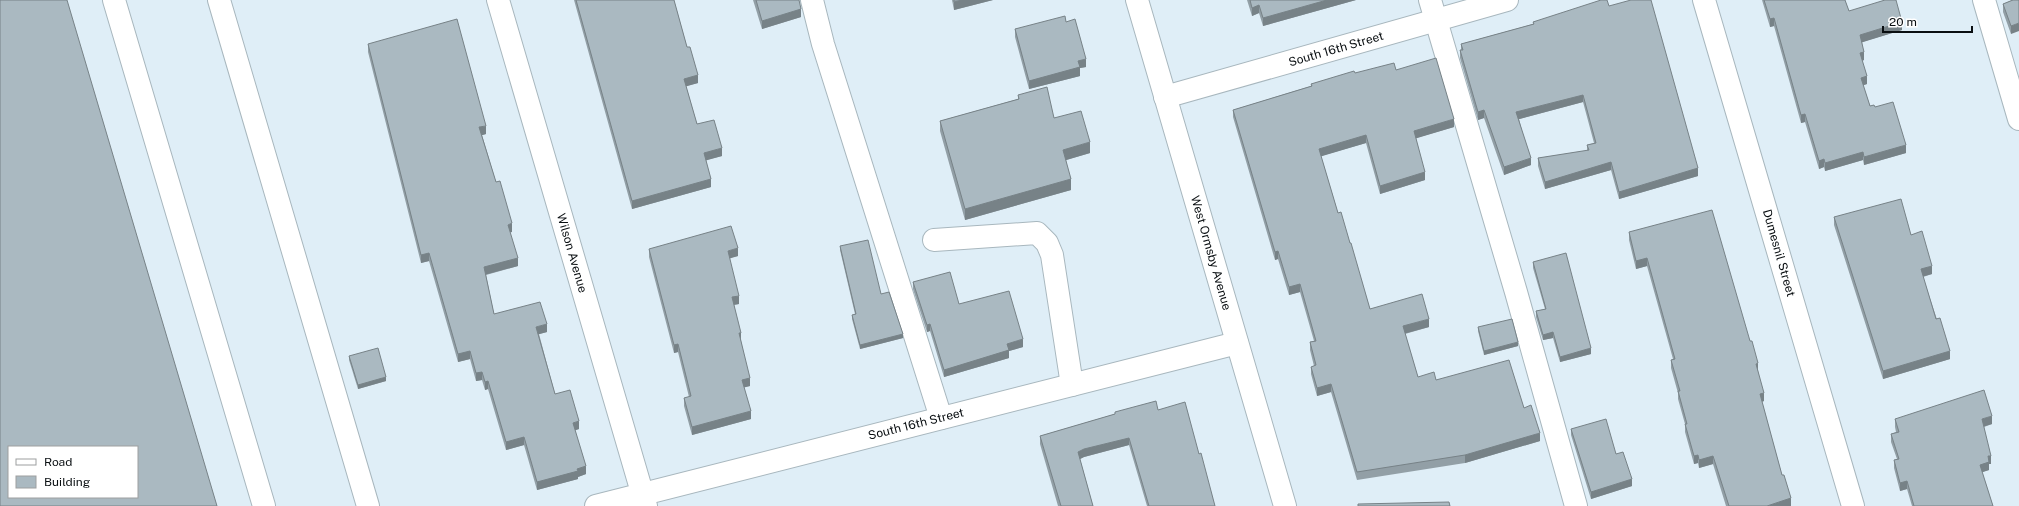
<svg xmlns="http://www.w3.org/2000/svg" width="2019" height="506" font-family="'Public Sans',sans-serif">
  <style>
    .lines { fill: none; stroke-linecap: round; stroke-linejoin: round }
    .minor-casing { stroke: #a8b7be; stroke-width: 24 }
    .minor { stroke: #fff; stroke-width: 22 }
    .wall { fill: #929fa6 }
    .shaded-wall { fill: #778287 }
    .building { fill: #aab9c1; stroke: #778287; fill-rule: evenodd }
    .labels { text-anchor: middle; stroke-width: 3; stroke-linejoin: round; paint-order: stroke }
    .street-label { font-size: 12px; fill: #090e11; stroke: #fff }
  </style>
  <rect width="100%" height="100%" fill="#dfeef7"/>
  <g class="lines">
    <defs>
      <g id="minor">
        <path d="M 114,0 L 264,506"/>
        <path d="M 219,0 L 368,506"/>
        <path d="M 498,0 L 646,506"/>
        <path d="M 812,0 L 823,44 L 941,418"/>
        <path d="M 1137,0 L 1285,506"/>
        <path d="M 1430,0 L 1516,292 L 1576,506"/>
        <path d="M 1704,0 L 1853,506"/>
        <path d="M 1984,0 L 2019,119"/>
        <path d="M 1165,97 L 1507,0"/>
        <path d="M 934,240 L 1037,233 L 1047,243 L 1052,255 L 1072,385"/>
        <path d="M 596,506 L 1237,343"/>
      </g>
    </defs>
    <use href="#minor" class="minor-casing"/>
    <use href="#minor" class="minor"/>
  </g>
  <g class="wall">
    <path d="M 574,0 L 674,0 L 687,47 L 698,83 L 686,86 L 697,124 L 722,156 L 706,160 L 711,187 L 632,209 Z"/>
    <path d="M 753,0 L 799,0 L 801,17 L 762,29 Z"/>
    <path d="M 952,0 L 993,0 L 954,10 Z"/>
    <path d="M 1247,0 L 1356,0 L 1263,26 L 1259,13 L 1252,16 Z"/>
    <path d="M 1762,0 L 1845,0 L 1849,11 L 1902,30 L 1862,42 L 1864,60 L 1862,61 L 1867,84 L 1863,85 L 1870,106 L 1875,107 L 1906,153 L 1864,165 L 1863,160 L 1825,171 L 1824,167 L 1819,169 L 1805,122 L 1801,123 L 1774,26 L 1770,27 Z"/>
    <path d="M 2012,0 L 2019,0 L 2011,34 L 2003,12 L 2003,4 Z"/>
    <path d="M 1609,6 L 1698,176 L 1619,199 L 1611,170 L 1545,189 L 1538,166 L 1538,158 L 1587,151 L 1587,145 L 1594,143 L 1583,102 L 1519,119 L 1531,165 L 1504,175 L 1484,118 L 1478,120 L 1460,58 L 1460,50 L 1461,50 L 1461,44 L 1533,24 L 1533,22 Z"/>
    <path d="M 1066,22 L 1086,67 L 1080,68 L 1080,76 L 1029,89 L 1015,37 L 1015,29 Z"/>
    <path d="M 368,44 L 486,134 L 482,135 L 496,182 L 512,232 L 510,232 L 518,266 L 486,275 L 494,314 L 547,332 L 539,334 L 555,394 L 579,429 L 575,430 L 586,474 L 578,477 L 578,479 L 537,490 L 524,445 L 506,450 L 488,389 L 485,390 L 482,380 L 476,381 L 470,359 L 458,362 L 429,261 L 421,263 L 368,52 Z"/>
    <path d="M 1396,70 L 1454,127 L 1416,138 L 1425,180 L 1380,194 L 1366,143 L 1321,156 L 1338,213 L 1350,243 L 1370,309 L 1429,327 L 1405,334 L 1418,377 L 1436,380 L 1524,408 L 1540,441 L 1465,463 L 1357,480 L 1331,392 L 1317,396 L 1311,374 L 1311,367 L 1314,366 L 1310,350 L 1310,342 L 1314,341 L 1300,292 L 1289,295 L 1278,259 L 1275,260 L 1233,117 L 1233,110 L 1311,86 L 1311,84 L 1355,73 Z"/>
    <path d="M 1018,95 L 1090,153 L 1066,160 L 1071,190 L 965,220 L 940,131 L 940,121 L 1018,99 Z"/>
    <path d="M 1834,217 L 1911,235 L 1932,274 L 1923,277 L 1950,359 L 1883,379 L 1834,225 Z"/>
    <path d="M 1629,232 L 1758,371 L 1764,401 L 1762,402 L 1782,475 L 1791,506 L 1726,506 L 1713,464 L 1699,468 L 1698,463 L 1694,464 L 1685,432 L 1685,424 L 1678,399 L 1678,393 L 1671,368 L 1671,360 L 1673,359 L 1647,266 L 1636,269 L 1629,240 Z"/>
    <path d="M 840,246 L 881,294 L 903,338 L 860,349 L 852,319 L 852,315 L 855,314 L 840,250 Z"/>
    <path d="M 649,249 L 738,256 L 729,258 L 739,304 L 734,305 L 741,341 L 750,386 L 744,387 L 751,419 L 692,435 L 684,406 L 684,398 L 689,397 L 678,352 L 674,353 L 649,257 Z"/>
    <path d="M 1533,262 L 1591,354 L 1560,362 L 1553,338 L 1543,340 L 1536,317 L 1536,311 L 1545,309 L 1533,268 Z"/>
    <path d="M 913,282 L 959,304 L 1023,347 L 1009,351 L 1009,358 L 944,377 L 930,331 L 927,332 L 913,289 Z"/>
    <path d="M 1478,327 L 1518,346 L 1484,355 L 1478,331 Z"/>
    <path d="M 349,356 L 386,381 L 358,389 L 349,360 Z"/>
    <path d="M 1158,410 L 1199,454 L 1215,506 L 1147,506 L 1129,445 L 1084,457 L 1080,459 L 1093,506 L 1058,506 L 1040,444 L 1040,436 L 1115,414 L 1115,412 Z"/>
    <path d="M 1895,419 L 1992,424 L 1984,427 L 1991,464 L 1989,464 L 1989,470 L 1982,472 L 1993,506 L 1912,506 L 1907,489 L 1900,491 L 1894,468 L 1894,460 L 1897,459 L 1891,442 L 1891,434 L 1896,432 L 1895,427 Z"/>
    <path d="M 1571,429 L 1616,454 L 1632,486 L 1591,499 L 1571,435 Z"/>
  </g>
  <g class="shaded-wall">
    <path d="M 962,0 L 993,0 L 954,10 L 954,2 Z"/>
    <path d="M 1327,0 L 1356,0 L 1263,26 L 1263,18 Z"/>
    <path d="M 1259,5 L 1259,13 L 1252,16 L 1252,8 Z"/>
    <path d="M 801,9 L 801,17 L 762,29 L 762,21 Z"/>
    <path d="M 1774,18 L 1774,26 L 1770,27 L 1770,19 Z"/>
    <path d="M 1902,22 L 1902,30 L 1860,43 L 1860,35 Z"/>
    <path d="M 2019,23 L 2019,31 L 2011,34 L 2011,26 Z"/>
    <path d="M 1864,52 L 1864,60 L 1860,61 L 1860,53 Z"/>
    <path d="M 1086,59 L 1086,67 L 1080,68 L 1080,76 L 1029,89 L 1029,81 L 1078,61 Z"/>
    <path d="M 698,75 L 698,83 L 684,87 L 684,79 Z"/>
    <path d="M 1867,76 L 1867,84 L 1861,86 L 1861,78 Z"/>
    <path d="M 1583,95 L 1583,102 L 1516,120 L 1516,112 Z"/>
    <path d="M 1484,110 L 1484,118 L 1478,120 L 1478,112 Z"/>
    <path d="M 1805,114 L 1805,122 L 1801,123 L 1801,115 Z"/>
    <path d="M 1454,119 L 1454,127 L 1414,139 L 1414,131 Z"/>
    <path d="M 486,126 L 486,134 L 479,136 L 479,127 Z"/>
    <path d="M 1366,135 L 1366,143 L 1319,157 L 1319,149 Z"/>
    <path d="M 1090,142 L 1090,153 L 1063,161 L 1063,150 Z"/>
    <path d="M 1906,145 L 1906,153 L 1864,165 L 1864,157 Z"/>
    <path d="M 722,148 L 722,156 L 704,161 L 704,153 Z"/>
    <path d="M 1863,152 L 1863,160 L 1825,171 L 1825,163 Z"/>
    <path d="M 1531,158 L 1531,165 L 1504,175 L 1504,167 Z"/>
    <path d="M 1824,159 L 1824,167 L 1819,169 L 1819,161 Z"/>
    <path d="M 1611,162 L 1611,170 L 1545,189 L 1545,182 Z"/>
    <path d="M 1698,168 L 1698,176 L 1619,199 L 1619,192 Z"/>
    <path d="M 1425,172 L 1425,180 L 1380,194 L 1380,186 Z"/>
    <path d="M 711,179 L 711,187 L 632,209 L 632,201 Z"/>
    <path d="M 1071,179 L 1071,190 L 965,220 L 965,209 Z"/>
    <path d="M 512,223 L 512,232 L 508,233 L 508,225 Z"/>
    <path d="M 738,248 L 738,256 L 728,259 L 728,251 Z"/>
    <path d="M 1278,251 L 1278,259 L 1275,260 L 1275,252 Z"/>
    <path d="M 429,253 L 429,261 L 421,263 L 421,255 Z"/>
    <path d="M 518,258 L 518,266 L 484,275 L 484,267 Z"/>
    <path d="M 1647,258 L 1647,266 L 1636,269 L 1636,261 Z"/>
    <path d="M 1932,266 L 1932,274 L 1921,277 L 1921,269 Z"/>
    <path d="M 1300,284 L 1300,292 L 1289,295 L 1289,287 Z"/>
    <path d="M 739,296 L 739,304 L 732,305 L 732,297 Z"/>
    <path d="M 1429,319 L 1429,327 L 1403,334 L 1403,326 Z"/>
    <path d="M 547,324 L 547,332 L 536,335 L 536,327 Z"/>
    <path d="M 930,324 L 930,331 L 927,332 L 927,325 Z"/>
    <path d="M 1553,332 L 1553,338 L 1543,340 L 1543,335 Z"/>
    <rect x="739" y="333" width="2" height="8"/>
    <path d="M 903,334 L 903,338 L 860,349 L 860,345 Z"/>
    <path d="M 1023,339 L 1023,347 L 1009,351 L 1009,358 L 944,377 L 944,370 L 1007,344 Z"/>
    <path d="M 1518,342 L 1518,346 L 1484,355 L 1484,351 Z"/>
    <path d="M 678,344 L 678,352 L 674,353 L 674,345 Z"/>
    <path d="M 1591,348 L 1591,354 L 1560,362 L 1560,357 Z"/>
    <path d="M 470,351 L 470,359 L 458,362 L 458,354 Z"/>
    <path d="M 1950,351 L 1950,359 L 1883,379 L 1883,371 Z"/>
    <path d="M 1758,363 L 1758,371 L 1756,372 L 1756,364 Z"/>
    <path d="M 482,372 L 482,380 L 476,381 L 476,373 Z"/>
    <path d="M 386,377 L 386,381 L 358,389 L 358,385 Z"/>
    <path d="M 750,378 L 750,386 L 742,388 L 742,380 Z"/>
    <path d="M 488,381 L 488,389 L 485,390 L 485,382 Z"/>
    <path d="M 1331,384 L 1331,392 L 1317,396 L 1317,388 Z"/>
    <path d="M 1764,393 L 1764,401 L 1760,402 L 1760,394 Z"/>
    <path d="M 751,411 L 751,419 L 692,435 L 692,427 Z"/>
    <path d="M 1992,416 L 1992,424 L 1982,427 L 1982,419 Z"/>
    <path d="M 579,421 L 579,429 L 573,431 L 573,423 Z"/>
    <path d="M 1540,433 L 1540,441 L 1465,463 L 1465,455 Z"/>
    <path d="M 524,437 L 524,445 L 506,450 L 506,442 Z"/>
    <path d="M 1129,438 L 1129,445 L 1084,457 L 1078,460 L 1078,452 L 1084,449 Z"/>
    <path d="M 1698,455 L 1698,463 L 1694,464 L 1694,456 Z"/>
    <path d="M 1713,456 L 1713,464 L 1699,468 L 1699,460 Z"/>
    <path d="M 1988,456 L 1991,456 L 1991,464 L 1989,464 L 1989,470 L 1980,473 L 1980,465 Z"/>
    <path d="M 586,466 L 586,474 L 578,477 L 578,479 L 537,490 L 537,482 Z"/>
    <path d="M 1632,479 L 1632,486 L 1591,499 L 1591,492 Z"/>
    <path d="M 1907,481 L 1907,489 L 1900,491 L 1900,483 Z"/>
    <path d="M 1791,498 L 1791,506 L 1767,506 Z"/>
  </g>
  <g class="building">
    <path d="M 0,0 L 67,0 L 217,506 L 0,506 ZM 9,447 L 137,447 L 137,497 L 9,497 Z"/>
    <path d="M 576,0 L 674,0 L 687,47 L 690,47 L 698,75 L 684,79 L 697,124 L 714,120 L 722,148 L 704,153 L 711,179 L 632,201 Z"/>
    <path d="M 756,0 L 799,0 L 801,9 L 762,21 Z"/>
    <path d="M 954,0 L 962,0 L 954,2 Z"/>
    <path d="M 1250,0 L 1327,0 L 1263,18 L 1259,5 L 1252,8 Z"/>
    <path d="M 1601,0 L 1607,0 L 1609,6 L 1631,0 L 1651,0 L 1698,168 L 1619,192 L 1611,162 L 1545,182 L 1538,158 L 1589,150 L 1587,145 L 1596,143 L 1583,95 L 1516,112 L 1531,158 L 1504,167 L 1484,110 L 1478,112 L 1460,50 L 1463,50 L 1461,44 L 1534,24 L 1533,22 Z"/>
    <path d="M 1764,0 L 1845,0 L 1849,11 L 1885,0 L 1896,0 L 1902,22 L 1860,35 L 1864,52 L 1860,53 L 1867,76 L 1861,78 L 1870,106 L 1874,105 L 1875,107 L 1893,102 L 1906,145 L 1864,157 L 1863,152 L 1825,163 L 1824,159 L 1819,161 L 1805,114 L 1801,115 L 1774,18 L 1770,19 Z"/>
    <path d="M 2013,0 L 2019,0 L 2019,23 L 2011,26 L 2003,4 Z"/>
    <path d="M 1065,16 L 1066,22 L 1075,19 L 1086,59 L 1078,61 L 1080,67 L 1029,81 L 1015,29 Z"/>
    <path d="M 457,19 L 486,126 L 479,127 L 496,182 L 500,181 L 512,223 L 508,225 L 518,258 L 484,267 L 494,314 L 540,302 L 547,324 L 536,327 L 555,394 L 570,390 L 579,421 L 573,423 L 586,466 L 577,469 L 578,471 L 537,482 L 524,437 L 506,442 L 488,381 L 485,382 L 482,372 L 476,373 L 470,351 L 458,354 L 429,253 L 421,255 L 368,44 Z"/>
    <path d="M 1436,58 L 1454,119 L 1414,131 L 1425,172 L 1380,186 L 1366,135 L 1319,149 L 1338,213 L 1341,212 L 1350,243 L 1351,243 L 1370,309 L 1422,294 L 1429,319 L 1403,326 L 1418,377 L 1434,372 L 1436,380 L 1509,360 L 1524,408 L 1531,405 L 1540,433 L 1465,455 L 1357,472 L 1331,384 L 1317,388 L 1311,367 L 1316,365 L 1310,342 L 1316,341 L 1300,284 L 1289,287 L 1278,251 L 1275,252 L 1233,110 L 1312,86 L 1311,84 L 1354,71 L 1355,73 L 1394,63 L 1396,70 Z"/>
    <path d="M 1047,87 L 1054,118 L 1081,111 L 1090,142 L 1063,150 L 1071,179 L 965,209 L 940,121 L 1019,99 L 1018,95 Z"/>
    <path d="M 1901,199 L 1911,235 L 1922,231 L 1932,266 L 1921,269 L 1936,319 L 1940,318 L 1950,351 L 1883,371 L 1834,217 Z"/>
    <path d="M 1712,210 L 1750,341 L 1752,341 L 1758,363 L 1756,364 L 1764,393 L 1760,394 L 1782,475 L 1784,475 L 1791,498 L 1767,506 L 1729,506 L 1713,456 L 1699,460 L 1698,455 L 1694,456 L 1685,424 L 1687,424 L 1678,391 L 1680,391 L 1671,360 L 1675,359 L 1647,258 L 1636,261 L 1629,232 Z"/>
    <path d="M 731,226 L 738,248 L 728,251 L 739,296 L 732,297 L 741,333 L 739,333 L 750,378 L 742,380 L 751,411 L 692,427 L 684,398 L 691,396 L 678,344 L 674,345 L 649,249 Z"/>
    <path d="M 868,240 L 881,294 L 889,292 L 903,334 L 860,345 L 852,315 L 856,314 L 840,246 Z"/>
    <path d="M 1566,253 L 1591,348 L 1560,357 L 1553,332 L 1543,335 L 1536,311 L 1546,309 L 1533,262 Z"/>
    <path d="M 950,272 L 959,304 L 1009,291 L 1023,339 L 1007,344 L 1009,350 L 944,370 L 930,324 L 927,325 L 913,282 Z"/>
    <path d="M 1512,319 L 1518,342 L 1484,351 L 1478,327 Z"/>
    <path d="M 378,348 L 386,377 L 358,385 L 349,356 Z"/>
    <path d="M 1984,390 L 1992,416 L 1982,419 L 1991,456 L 1988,456 L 1989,462 L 1980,465 L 1993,506 L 1914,506 L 1907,481 L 1900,483 L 1894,460 L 1899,459 L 1891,434 L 1899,432 L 1895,419 Z"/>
    <path d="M 1156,401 L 1158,410 L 1185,402 L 1199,454 L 1201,453 L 1215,506 L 1149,506 L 1129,438 L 1084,449 L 1078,452 L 1093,506 L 1061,506 L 1040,436 L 1115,414 L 1115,412 Z"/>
    <path d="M 1606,419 L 1616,454 L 1623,452 L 1632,479 L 1591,492 L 1571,429 Z"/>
    <path d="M 1449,502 L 1450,506 L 1358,506 L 1358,504 Z"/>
  </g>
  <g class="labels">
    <g class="street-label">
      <text transform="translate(1336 49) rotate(-16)" y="4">South 16th Street</text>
      <text transform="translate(572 253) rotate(74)" y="4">Wilson Avenue</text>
      <text transform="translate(1211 253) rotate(74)" y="4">West Ormsby Avenue</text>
      <text transform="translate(1779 253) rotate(74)" y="4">Dumesnil Street</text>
      <text transform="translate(916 424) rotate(-14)" y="4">South 16th Street</text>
    </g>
  </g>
  <rect x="8" y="446" width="130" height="52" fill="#ffffff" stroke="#9d9fa0"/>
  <rect x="16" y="459" width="20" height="6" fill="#ffffff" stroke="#9d9fa0"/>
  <text x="44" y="466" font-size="12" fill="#090e11">Road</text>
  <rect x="16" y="476" width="20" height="12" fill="#aab9c1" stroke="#9d9fa0"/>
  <text x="44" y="486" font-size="12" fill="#090e11">Building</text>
  <path d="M1883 26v6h89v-6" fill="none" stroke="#090e11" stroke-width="2"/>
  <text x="1889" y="26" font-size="12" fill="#090e11" stroke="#ffffff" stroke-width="3" paint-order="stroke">20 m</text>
</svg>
